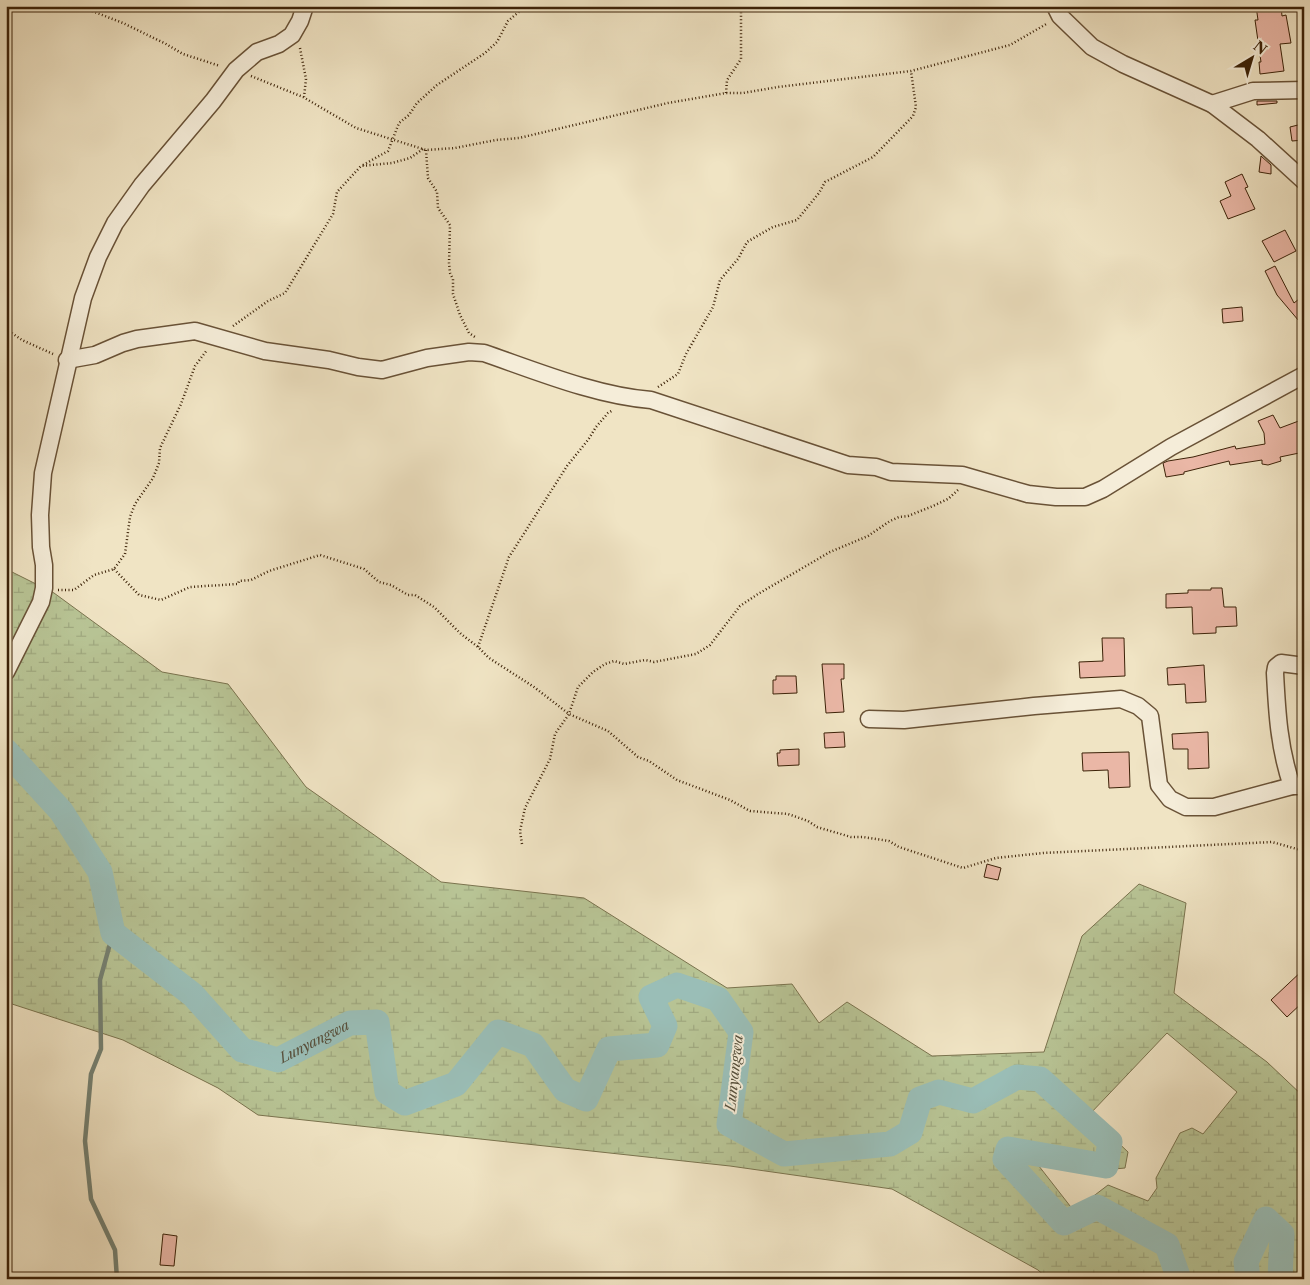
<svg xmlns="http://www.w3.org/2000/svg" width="1310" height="1285" font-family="'Libre Caslon Text',serif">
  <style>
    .wetland { fill: url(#wetland-marsh); stroke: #7a734e; fill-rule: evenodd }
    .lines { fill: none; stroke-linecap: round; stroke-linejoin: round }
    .stream { stroke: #748071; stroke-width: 4.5 }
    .river { stroke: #9abeb7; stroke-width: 25 }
    .building { fill: #eab7a6; stroke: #3c2208 }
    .minor-casing { stroke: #695237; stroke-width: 19 }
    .path { stroke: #3c2208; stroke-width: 2.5; stroke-dasharray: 1 2.5; stroke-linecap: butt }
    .minor { stroke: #f5edd9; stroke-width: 16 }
    .labels { text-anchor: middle; stroke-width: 4; stroke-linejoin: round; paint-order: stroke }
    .water-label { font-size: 14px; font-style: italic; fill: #58513d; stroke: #f5edd9 }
  </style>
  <defs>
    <pattern id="wetland-marsh" width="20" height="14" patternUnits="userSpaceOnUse" patternTransform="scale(1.25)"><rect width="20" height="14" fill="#b8c495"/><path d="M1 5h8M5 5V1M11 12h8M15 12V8" fill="none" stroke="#9fa87f"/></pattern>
  </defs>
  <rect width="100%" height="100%" fill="#f0e4c4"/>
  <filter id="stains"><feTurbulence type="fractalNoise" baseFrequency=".004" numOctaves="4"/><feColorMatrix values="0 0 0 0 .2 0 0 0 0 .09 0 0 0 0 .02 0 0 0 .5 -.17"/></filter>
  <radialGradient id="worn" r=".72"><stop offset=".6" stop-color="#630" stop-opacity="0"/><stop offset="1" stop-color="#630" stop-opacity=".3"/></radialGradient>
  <path class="wetland" d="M 6,569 L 54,593 L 162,672 L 228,684 L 306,787 L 441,882 L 584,898 L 727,988 L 792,984 L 819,1023 L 847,1002 L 932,1056 L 1044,1052 L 1082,936 L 1139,884 L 1186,903 L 1174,993 L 1267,1062 L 1304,1097 L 1304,1279 L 1048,1279 L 1038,1270 L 892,1189 L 730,1166 L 258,1115 L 218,1088 L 123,1040 L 12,1004 L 6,967 ZM 1167,1033 L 1237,1092 L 1203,1134 L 1192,1128 L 1180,1133 L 1156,1178 L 1157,1188 L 1148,1201 L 1108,1185 L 1074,1211 L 1035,1161 L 1093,1171 L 1125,1168 L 1128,1152 L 1089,1115 Z"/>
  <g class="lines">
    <path class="stream" d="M 113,933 L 100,980 L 101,1049 L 91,1074 L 85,1141 L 91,1199 L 115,1250 L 117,1279"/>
    <g class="river">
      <path id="s1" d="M 6,751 L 61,811 L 100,872 L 113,933 L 193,995 L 242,1050 L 278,1060 L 350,1023 L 377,1022 L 387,1092 L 405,1103 L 456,1084 L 498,1032 L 533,1045 L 565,1090 L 586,1099 L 609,1049 L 657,1045 L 665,1026 L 651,997 L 677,985 L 718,999 L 741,1032 L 729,1124 L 784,1154 L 890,1144 L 910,1132 L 920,1099 L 939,1092 L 973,1101 L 1017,1077 L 1040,1079 L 1110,1142 L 1106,1166 L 1008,1149 L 1005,1159 L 1064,1223 L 1097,1207 L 1167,1245 L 1179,1279"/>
      <path d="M 1248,1279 L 1246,1262 L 1266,1219 L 1282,1234 L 1280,1279"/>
    </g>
  </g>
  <g class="building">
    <path d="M 1256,6 L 1281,6 L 1282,16 L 1286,15 L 1291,43 L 1280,44 L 1284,71 L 1260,74 L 1259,62 L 1261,62 L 1255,20 L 1258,20 Z"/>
    <path d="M 1257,101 L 1277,101 L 1277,103 L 1257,105 Z"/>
    <path d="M 1302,124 L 1304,140 L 1292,141 L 1290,127 Z"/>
    <path d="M 1261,156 L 1271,165 L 1271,174 L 1259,172 Z"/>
    <path d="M 1242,174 L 1248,187 L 1245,188 L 1255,209 L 1228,219 L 1220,201 L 1231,196 L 1225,182 Z"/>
    <path d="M 1285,230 L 1296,251 L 1274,262 L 1262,241 Z"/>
    <path d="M 1275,266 L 1294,303 L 1304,295 L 1304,327 L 1277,295 L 1265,271 Z"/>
    <path d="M 1242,307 L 1243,321 L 1223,323 L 1222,309 Z"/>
    <path d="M 1273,415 L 1280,428 L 1304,419 L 1304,452 L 1280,457 L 1281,461 L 1268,465 L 1262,464 L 1262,460 L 1230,465 L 1229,461 L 1184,472 L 1184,474 L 1166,477 L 1163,463 L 1168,461 L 1193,457 L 1235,446 L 1236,449 L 1265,444 L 1264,433 L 1258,421 Z"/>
    <path d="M 1211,588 L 1222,588 L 1224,607 L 1236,607 L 1237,626 L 1216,627 L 1216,633 L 1193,634 L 1192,607 L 1166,608 L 1166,594 L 1188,593 L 1188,590 L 1211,590 Z"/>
    <path d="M 1102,638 L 1124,638 L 1125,676 L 1080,678 L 1079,662 L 1103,661 Z"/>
    <path d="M 822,664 L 844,664 L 844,679 L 841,679 L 844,712 L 826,713 Z"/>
    <path d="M 1204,665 L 1206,702 L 1186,703 L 1185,684 L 1168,685 L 1167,668 Z"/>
    <path d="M 776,676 L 796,676 L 797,693 L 773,694 L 773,680 L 776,680 Z"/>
    <path d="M 844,732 L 845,747 L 825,748 L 824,733 Z"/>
    <path d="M 1208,732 L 1209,768 L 1188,769 L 1188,749 L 1173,749 L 1172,734 Z"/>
    <path d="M 799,749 L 799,765 L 778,766 L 777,753 L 780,753 L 780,750 Z"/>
    <path d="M 1129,752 L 1130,787 L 1109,788 L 1108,770 L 1083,771 L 1082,753 Z"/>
    <path d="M 987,864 L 1001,868 L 998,880 L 984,877 Z"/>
    <path d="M 1304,969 L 1304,1001 L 1287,1017 L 1271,1000 Z"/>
    <path d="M 163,1234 L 177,1236 L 174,1266 L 160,1265 Z"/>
  </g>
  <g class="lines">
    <defs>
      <g id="minor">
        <path d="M 1055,6 L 1060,16 L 1092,47 L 1123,64 L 1212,104 L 1258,139 L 1304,181"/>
        <path d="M 1212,104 L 1253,91 L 1304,90"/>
        <path d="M 67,360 L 95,355 L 123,343 L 137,339 L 195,331 L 265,351 L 329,360 L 358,367 L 382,370 L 427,358 L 469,352 L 484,353 C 536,371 597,396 651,400 L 848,465 L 876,467 L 891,472 L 962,475 L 1028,494 L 1056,497 L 1085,497 L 1103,489 L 1171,447 L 1304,375"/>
        <path d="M 6,672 L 41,602 L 44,588 L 44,565 L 41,547 L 40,515 L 43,473 L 83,298 L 98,257 L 115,223 L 142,185 L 213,101 L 236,70 L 257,52 L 279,44 L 292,35 L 300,21 L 305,6"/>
        <path d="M 869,719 L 904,720 L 1034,706 L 1121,699 L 1138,706 L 1150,716 L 1159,785 L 1170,799 L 1186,807 L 1214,807 L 1292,786 L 1304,786"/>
        <path d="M 1292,786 C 1279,749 1277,712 1275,673 L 1276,667 L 1281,663 L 1304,666"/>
      </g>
    </defs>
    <use href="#minor" class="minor-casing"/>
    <g class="path">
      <path d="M 79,6 L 123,23 L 166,44 L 183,54 L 220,66"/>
      <path d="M 300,48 L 306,79 L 304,97"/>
      <path d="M 251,76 L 303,97 L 356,128 L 426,150 L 455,148 L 496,140 L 519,138 L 668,103 L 726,93 L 743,93 L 778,87 L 911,71 L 1010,45 L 1048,23"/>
      <path d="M 726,93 L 727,80 L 741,59 L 741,6"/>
      <path d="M 426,150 L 428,178 L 437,192 L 438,208 L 450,225 L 449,263 L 450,273 L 453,279 L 453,294 L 460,315 L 469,333 L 475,337"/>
      <path d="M 363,165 L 388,151 L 399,123 L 409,115 L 417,103 L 437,85 L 485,53 L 497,42 L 508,21 L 526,6"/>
      <path d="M 233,326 L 268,301 L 285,293 L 333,214 L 337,192 L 361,166 L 392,163 L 410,158 L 423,149"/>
      <path d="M 6,329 L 22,340 L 53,354"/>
      <path d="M 658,387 L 678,374 L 686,354 L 713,307 L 720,280 L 738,259 L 747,242 L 773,227 L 797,220 L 819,193 L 825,182 L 873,157 L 913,116 L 916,107 L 911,71"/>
      <path d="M 114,569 L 139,595 L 161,600 L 190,587 L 238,584 L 239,581 L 251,580 L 269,571 L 320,555 L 364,569 L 379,582 L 391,585 L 408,595 L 415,595 L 434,607 L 461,634 L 478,647 L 489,658 L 534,687 L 569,714 L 608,731 L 638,757 L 649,761 L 677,780 L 730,800 L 750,811 L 788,814 L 808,821 L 817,827 L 851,837 L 863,837 L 889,841 L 899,847 L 963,868 L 996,858 L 1043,853 L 1272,842 L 1304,851"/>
      <path d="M 58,590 L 74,590 L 94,575 L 114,569 L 125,554 L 130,517 L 135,504 L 153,478 L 159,463 L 160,448 L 181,404 L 195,366 L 207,350"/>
      <path d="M 478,647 L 509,557 L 567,466 L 588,440 L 596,427 L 608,413 L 613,410"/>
      <path d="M 522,844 L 520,831 L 525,808 L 550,759 L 555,734 L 569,714 L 578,687 L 593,672 L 605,664 L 614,661 L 624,664 L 645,660 L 654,662 L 696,654 L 710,645 L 740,606 L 758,594 L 830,552 L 868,536 L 890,521 L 899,517 L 908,516 L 933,506 L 948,499 L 958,490"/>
    </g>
    <use href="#minor" class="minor"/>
  </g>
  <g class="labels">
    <g class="water-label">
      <text dy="5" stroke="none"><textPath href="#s1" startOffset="469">Lunyangwa</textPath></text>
      <text transform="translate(734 1073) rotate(-84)" y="5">Lunyangwa</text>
    </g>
  </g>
  <rect width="1310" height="1285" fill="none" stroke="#f0e4c4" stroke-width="25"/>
  <rect x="8" y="8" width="1295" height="1270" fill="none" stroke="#3c2208" stroke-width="2.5"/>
  <rect x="12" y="12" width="1285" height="1260" fill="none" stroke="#3c2208"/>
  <g transform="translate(1252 58) rotate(38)" stroke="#f5edd9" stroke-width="4" paint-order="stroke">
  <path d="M0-4L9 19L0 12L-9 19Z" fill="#3c2208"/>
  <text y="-8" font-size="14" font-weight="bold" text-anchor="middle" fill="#3c2208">N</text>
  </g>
  <rect width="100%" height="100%" filter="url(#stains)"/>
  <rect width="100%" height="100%" fill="url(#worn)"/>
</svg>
